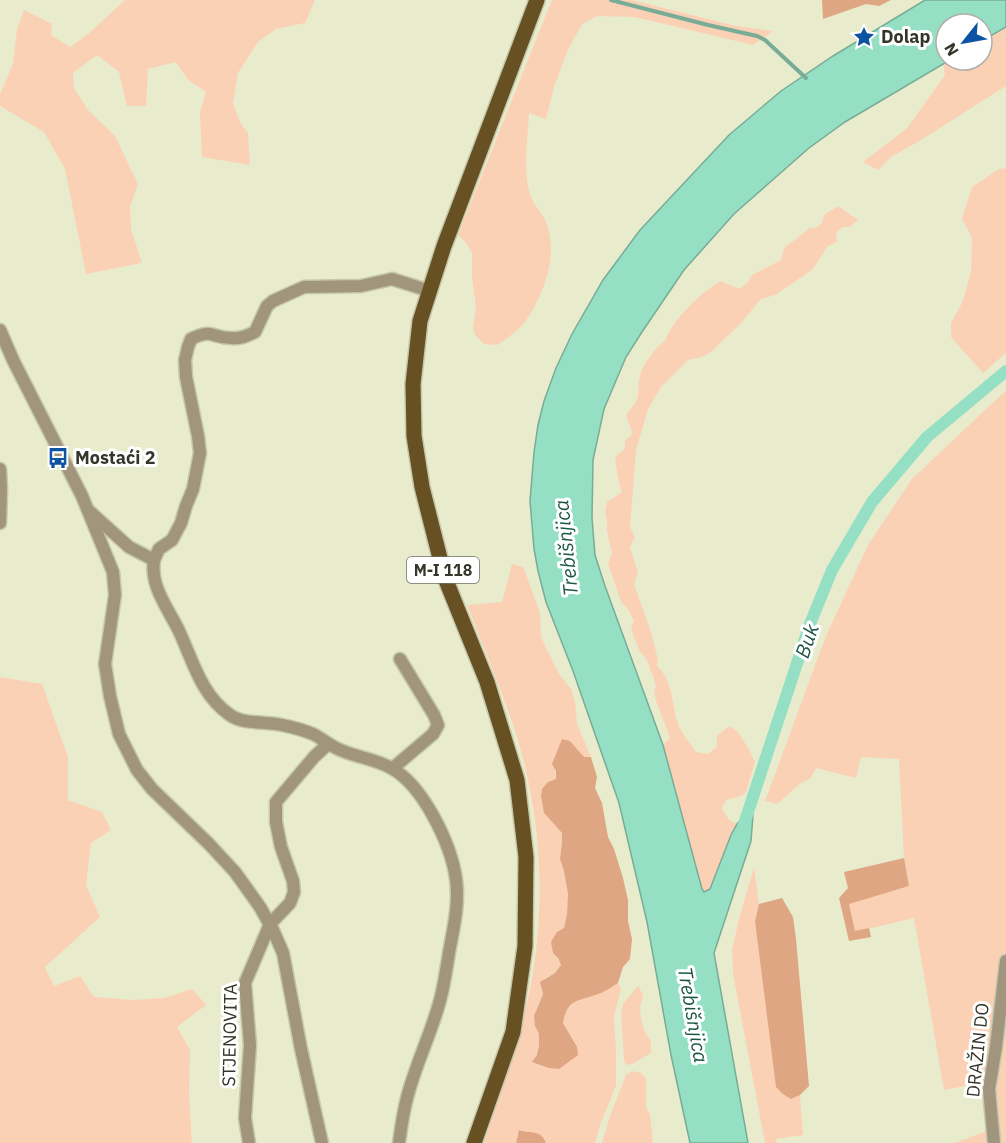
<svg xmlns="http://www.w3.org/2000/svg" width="1006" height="1143" font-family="'IBM Plex Sans',sans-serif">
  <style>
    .green { fill: #fbd1b6 }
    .forest { fill: #dea682 }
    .water { fill: #95dfc4; stroke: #78ac96; stroke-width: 1.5 }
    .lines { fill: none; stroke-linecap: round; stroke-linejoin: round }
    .stream { stroke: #78ac96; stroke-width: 4 }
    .canal { stroke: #95dfc4; stroke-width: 12 }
    .minor-casing { stroke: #c5c8ac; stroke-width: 15 }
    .tertiary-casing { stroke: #c5c8ac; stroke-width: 15 }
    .primary-casing { stroke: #c5c8ac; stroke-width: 18 }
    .minor { stroke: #a2957d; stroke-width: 12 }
    .tertiary { stroke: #a2957d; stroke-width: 12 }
    .primary { stroke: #675022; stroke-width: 15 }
    .labels { text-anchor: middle; stroke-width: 6; stroke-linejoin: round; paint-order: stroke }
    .shield { fill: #fff; stroke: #72726a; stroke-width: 1.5 }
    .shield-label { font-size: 16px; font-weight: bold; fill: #35362a }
    .poi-label { font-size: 18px; font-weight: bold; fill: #35362a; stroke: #fff; text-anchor: start }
    .street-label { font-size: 18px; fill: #35362a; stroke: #fff }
    .water-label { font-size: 20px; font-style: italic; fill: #1c5645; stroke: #fff }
  </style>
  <rect width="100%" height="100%" fill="#e9eccc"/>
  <g class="green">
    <path d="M 125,0 L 315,0 L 305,23 L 276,29 L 258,42 L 238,73 L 233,104 L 241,124 L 248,133 L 250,165 L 202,157 L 200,112 L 206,92 L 188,80 L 176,62 L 148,69 L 146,106 L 127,106 L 119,72 L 97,55 L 73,73 L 74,88 L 88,110 L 115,136 L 138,184 L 130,207 L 131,229 L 142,263 L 86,274 L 65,169 L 44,132 L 0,106 L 0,94 L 13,64 L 17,29 L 24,10 L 52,24 L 51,35 L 70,47 L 88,34 Z"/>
    <path d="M 552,0 L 631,0 L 736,26 L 773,31 L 753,45 L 635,17 L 597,16 L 582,24 L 568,50 L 554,87 L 546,119 L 529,113 C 528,139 523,165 529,191 C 531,203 542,211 546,222 C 559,255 544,295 525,322 C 518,331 506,339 497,345 L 484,344 L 475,335 L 473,327 L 476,307 L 472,278 L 472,253 L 466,243 L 458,235 Z"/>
    <path d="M 1006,27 L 1006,86 L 916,143 L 891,157 L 878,170 L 863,162 L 907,128 L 945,75 L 943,64 L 950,60 L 982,60 L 982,41 Z"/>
    <path d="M 1006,168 L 1006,353 L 983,373 L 951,337 L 951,323 L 963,301 L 971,272 L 972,237 L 962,219 L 972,187 L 999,169 Z"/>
    <path d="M 838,206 L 858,220 L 850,227 L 842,227 L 836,233 L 837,242 L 828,246 L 812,270 L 775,295 L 761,299 L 741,323 L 711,352 L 702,357 L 688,360 L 661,387 L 648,409 L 636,450 L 630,527 L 635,537 L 630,547 L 638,573 L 634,584 L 651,632 L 658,660 L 657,666 C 673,680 672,705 678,724 C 682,734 690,743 696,752 L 708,754 L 717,747 L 717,736 L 729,726 L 737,731 L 747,746 L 755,762 L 746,792 L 741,796 L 726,800 L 722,808 L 729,820 L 737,824 L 710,889 L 704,892 L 702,889 L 663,745 L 670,738 L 657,704 L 654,693 L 656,685 L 647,660 L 639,650 L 631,629 L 634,621 L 628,609 L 621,602 L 608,563 L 612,553 L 607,531 L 607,520 L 605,512 L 607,502 L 622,492 C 617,480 618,473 615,460 L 618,454 L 625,449 L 625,440 L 631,436 L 632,432 L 626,416 C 629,409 636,405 638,396 C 639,389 638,383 640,376 C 642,366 656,346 665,341 C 673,319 701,292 721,281 L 739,289 L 748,282 L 752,275 L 781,260 L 784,248 L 810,228 L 816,228 L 822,223 L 824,215 Z"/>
    <path d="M 1006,391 L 1006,1143 L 955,1143 L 998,1127 L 995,1080 L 944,1090 L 914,918 L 855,932 L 849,903 L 909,886 L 904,858 L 899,759 L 861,757 L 856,778 L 816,768 L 810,779 L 801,783 L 777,804 L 765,801 L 826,636 L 868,545 L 912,479 L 988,407 Z"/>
    <path d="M 512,564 L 523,567 L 540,612 L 541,637 L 559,674 L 571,689 L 575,702 L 577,724 L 591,757 L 584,758 L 577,748 L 558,751 L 554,758 L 556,779 L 548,782 L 541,796 L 544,813 L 562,833 L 562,842 L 560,859 L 564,871 L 568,894 L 567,914 L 564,928 L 553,953 L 558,958 L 561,965 L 555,973 L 545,978 L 541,987 L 543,994 L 538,1004 L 535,1026 L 539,1034 L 539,1046 L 537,1055 L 577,1055 L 577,1047 L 563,1023 L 564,1014 L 574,1002 L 583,998 L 599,994 L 618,983 L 621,989 L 614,1017 L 616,1050 L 616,1086 L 600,1125 L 595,1143 L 546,1143 C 541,1130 530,1134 519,1130 L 516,1143 L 484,1143 C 498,1100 514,1057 525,1012 C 547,922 544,826 517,737 C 503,692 484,649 467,605 L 502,602 Z"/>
    <path d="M 0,677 L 42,684 L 68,757 L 68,800 L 102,812 L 111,830 L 91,843 L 86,885 L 100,917 L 45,967 L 54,986 L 80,976 L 94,997 L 134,1000 L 164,998 L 192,989 L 206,1005 L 177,1027 L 190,1050 L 189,1094 L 192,1143 L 0,1143 Z"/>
    <path d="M 754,867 L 759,904 L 755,921 L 791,1099 L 800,1095 L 803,1135 L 776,1139 L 777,1143 L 765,1143 L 733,974 L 732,950 L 739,919 Z"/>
    <path d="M 638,986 L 643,995 L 640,1007 L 641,1019 L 644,1030 L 651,1042 L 651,1053 L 632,1064 L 626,1065 L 624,1061 L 621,1014 L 623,1004 Z"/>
    <path d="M 632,1071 L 641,1073 L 646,1078 L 646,1107 L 650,1114 L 653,1143 L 602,1143 L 610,1116 L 626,1075 Z"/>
  </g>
  <g class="forest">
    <path d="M 822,0 L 891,0 L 879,6 L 866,4 L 823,19 Z"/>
    <path d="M 562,739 L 570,741 L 584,757 L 591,757 L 597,777 L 595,788 L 602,803 L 608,837 L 614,849 L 623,878 L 628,900 L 628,921 L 632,939 L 630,959 L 623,967 L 618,983 C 612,987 607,990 601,993 C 582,1001 567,997 563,1023 L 577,1047 L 578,1055 L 559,1069 L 549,1068 L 532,1062 L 537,1055 L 539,1046 L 539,1034 L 535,1026 L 534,1016 L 543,994 L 540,982 L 555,973 L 561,965 L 558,958 L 553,953 L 551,942 L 557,932 L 564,928 L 567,914 L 568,894 L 564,871 L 560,859 L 562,842 L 562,833 L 544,813 L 541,796 L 542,789 L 548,782 L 556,779 L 556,771 L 552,764 Z"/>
    <path d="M 904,858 L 909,886 L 849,904 L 855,931 L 869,928 L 871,937 L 849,941 L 839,898 L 848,888 L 844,872 Z"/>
    <path d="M 782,898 L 793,917 L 796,939 L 809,1086 L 800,1095 L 791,1099 L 783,1094 L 776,1087 L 755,921 L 759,904 Z"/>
    <path d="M 519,1130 C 530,1134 541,1129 546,1143 L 516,1143 Z"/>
  </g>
  <path class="water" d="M 925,0 L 1006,0 L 1006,27 L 982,41 L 982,24 L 946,24 L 946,60 L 950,60 L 845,122 L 809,148 L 734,214 L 684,270 L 642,332 L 626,357 L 604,409 L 593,460 L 592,518 L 595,555 L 605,586 L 663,745 L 702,889 L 704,892 L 710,889 L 731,835 L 737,824 L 747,813 L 753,815 L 751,841 L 714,953 L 748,1143 L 690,1143 L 671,1055 L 647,922 L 619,803 L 573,671 L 546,602 L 538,571 L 534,549 L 530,501 L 534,452 L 538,425 L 544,401 L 556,368 L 572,334 L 603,280 L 640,230 L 729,135 L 781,91 L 833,56 Z"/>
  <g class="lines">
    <path class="stream" d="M 611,0 L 708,25 L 757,36 L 765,40 L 806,78"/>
    <path class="canal" d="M 743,827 L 810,624 L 832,570 L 872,502 L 927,437 L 1006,371"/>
    <defs>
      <g id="minor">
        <path d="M 0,469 L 1,489 L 0,523"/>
        <path d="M 88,510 L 129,547 L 154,560 L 159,549 L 172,540 L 181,523 L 186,506 L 193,489 L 200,453 L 198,436 L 186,377 L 185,360 L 188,347 L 191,339 C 213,328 211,338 231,338 C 240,339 247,336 255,332 L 267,306 L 273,301 L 304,287 L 361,286 L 392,279 L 430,291"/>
        <path d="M 154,560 C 150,587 168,608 179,631 C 193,661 201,695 230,715 C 244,725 265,721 282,725 C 292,727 303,730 313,734 C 321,738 328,744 336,748 C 353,757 374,758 391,768 C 423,785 451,844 456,879 C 459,900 455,921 451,942 C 447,962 445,984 439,1004 C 430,1036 415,1066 407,1098 C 403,1113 401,1128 399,1143"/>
        <path d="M 393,768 L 433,734 L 438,725 L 434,715 L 400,659"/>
        <path d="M 249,1143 L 245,1118 L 250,1045 L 245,983 L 270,924 L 290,903 L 294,892 L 293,881 L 281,847 L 276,822 L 276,802 L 314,757 L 328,744"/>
        <path d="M 994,1143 L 989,1089 L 996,1047 L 1006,961"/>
      </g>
      <path id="tertiary" d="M 0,330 L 13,360 L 82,496 L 113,572 L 115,595 L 105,664 L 110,696 L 119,734 L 137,770 L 152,789 L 209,844 L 235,872 L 260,907 L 273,930 L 283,953 L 301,1049 L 322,1143"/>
      <path id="primary" d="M 474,1143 L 513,1032 L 525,946 L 526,857 L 517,780 L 487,682 L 445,578 L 422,487 L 414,436 L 413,384 L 420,321 L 444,246 L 537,0"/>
    </defs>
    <use href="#minor" class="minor-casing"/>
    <use href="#tertiary" class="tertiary-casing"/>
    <use href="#primary" class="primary-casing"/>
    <use href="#minor" class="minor"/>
    <use href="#tertiary" class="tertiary"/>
    <use href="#primary" class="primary"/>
  </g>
  <defs>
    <symbol id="sight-bare" viewBox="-9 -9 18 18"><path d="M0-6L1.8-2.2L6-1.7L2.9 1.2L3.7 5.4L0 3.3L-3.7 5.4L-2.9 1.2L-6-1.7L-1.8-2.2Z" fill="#0e53a3" stroke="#fff" stroke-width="2.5" paint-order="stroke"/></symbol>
    <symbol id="bus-bare" viewBox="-9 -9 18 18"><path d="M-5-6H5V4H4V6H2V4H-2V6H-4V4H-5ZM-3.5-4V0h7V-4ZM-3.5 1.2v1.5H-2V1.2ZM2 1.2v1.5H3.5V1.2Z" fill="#0e53a3" stroke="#fff" stroke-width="2.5" paint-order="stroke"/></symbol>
  </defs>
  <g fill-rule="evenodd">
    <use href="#sight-bare" x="849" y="22" width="30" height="30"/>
    <use href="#bus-bare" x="43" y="443" width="30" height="30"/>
  </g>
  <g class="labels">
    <rect class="shield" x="407" y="557" width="72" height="26" rx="4.5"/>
    <g class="shield-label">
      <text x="443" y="576">M-I 118</text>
    </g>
    <g class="poi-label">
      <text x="881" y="43">Dolap</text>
      <text x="75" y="464">Mostaći 2</text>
    </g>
    <g class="street-label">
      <text transform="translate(230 1035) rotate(-89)" y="6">STJENOVITA</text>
      <text transform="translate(978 1050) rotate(-84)" y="6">DRAŽIN DO</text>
    </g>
    <g class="water-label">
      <text transform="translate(566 548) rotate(-96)" y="7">Trebišnjica</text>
      <text transform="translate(807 641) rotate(-71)" y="7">Buk</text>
      <text transform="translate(693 1015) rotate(80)" y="7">Trebišnjica</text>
    </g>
  </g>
  <g transform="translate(964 42) rotate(239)"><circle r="28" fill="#ffffff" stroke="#aeafaa" stroke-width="1.5"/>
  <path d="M0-4.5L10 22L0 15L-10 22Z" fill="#0e53a3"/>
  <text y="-9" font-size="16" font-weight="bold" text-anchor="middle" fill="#35362a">N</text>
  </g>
</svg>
